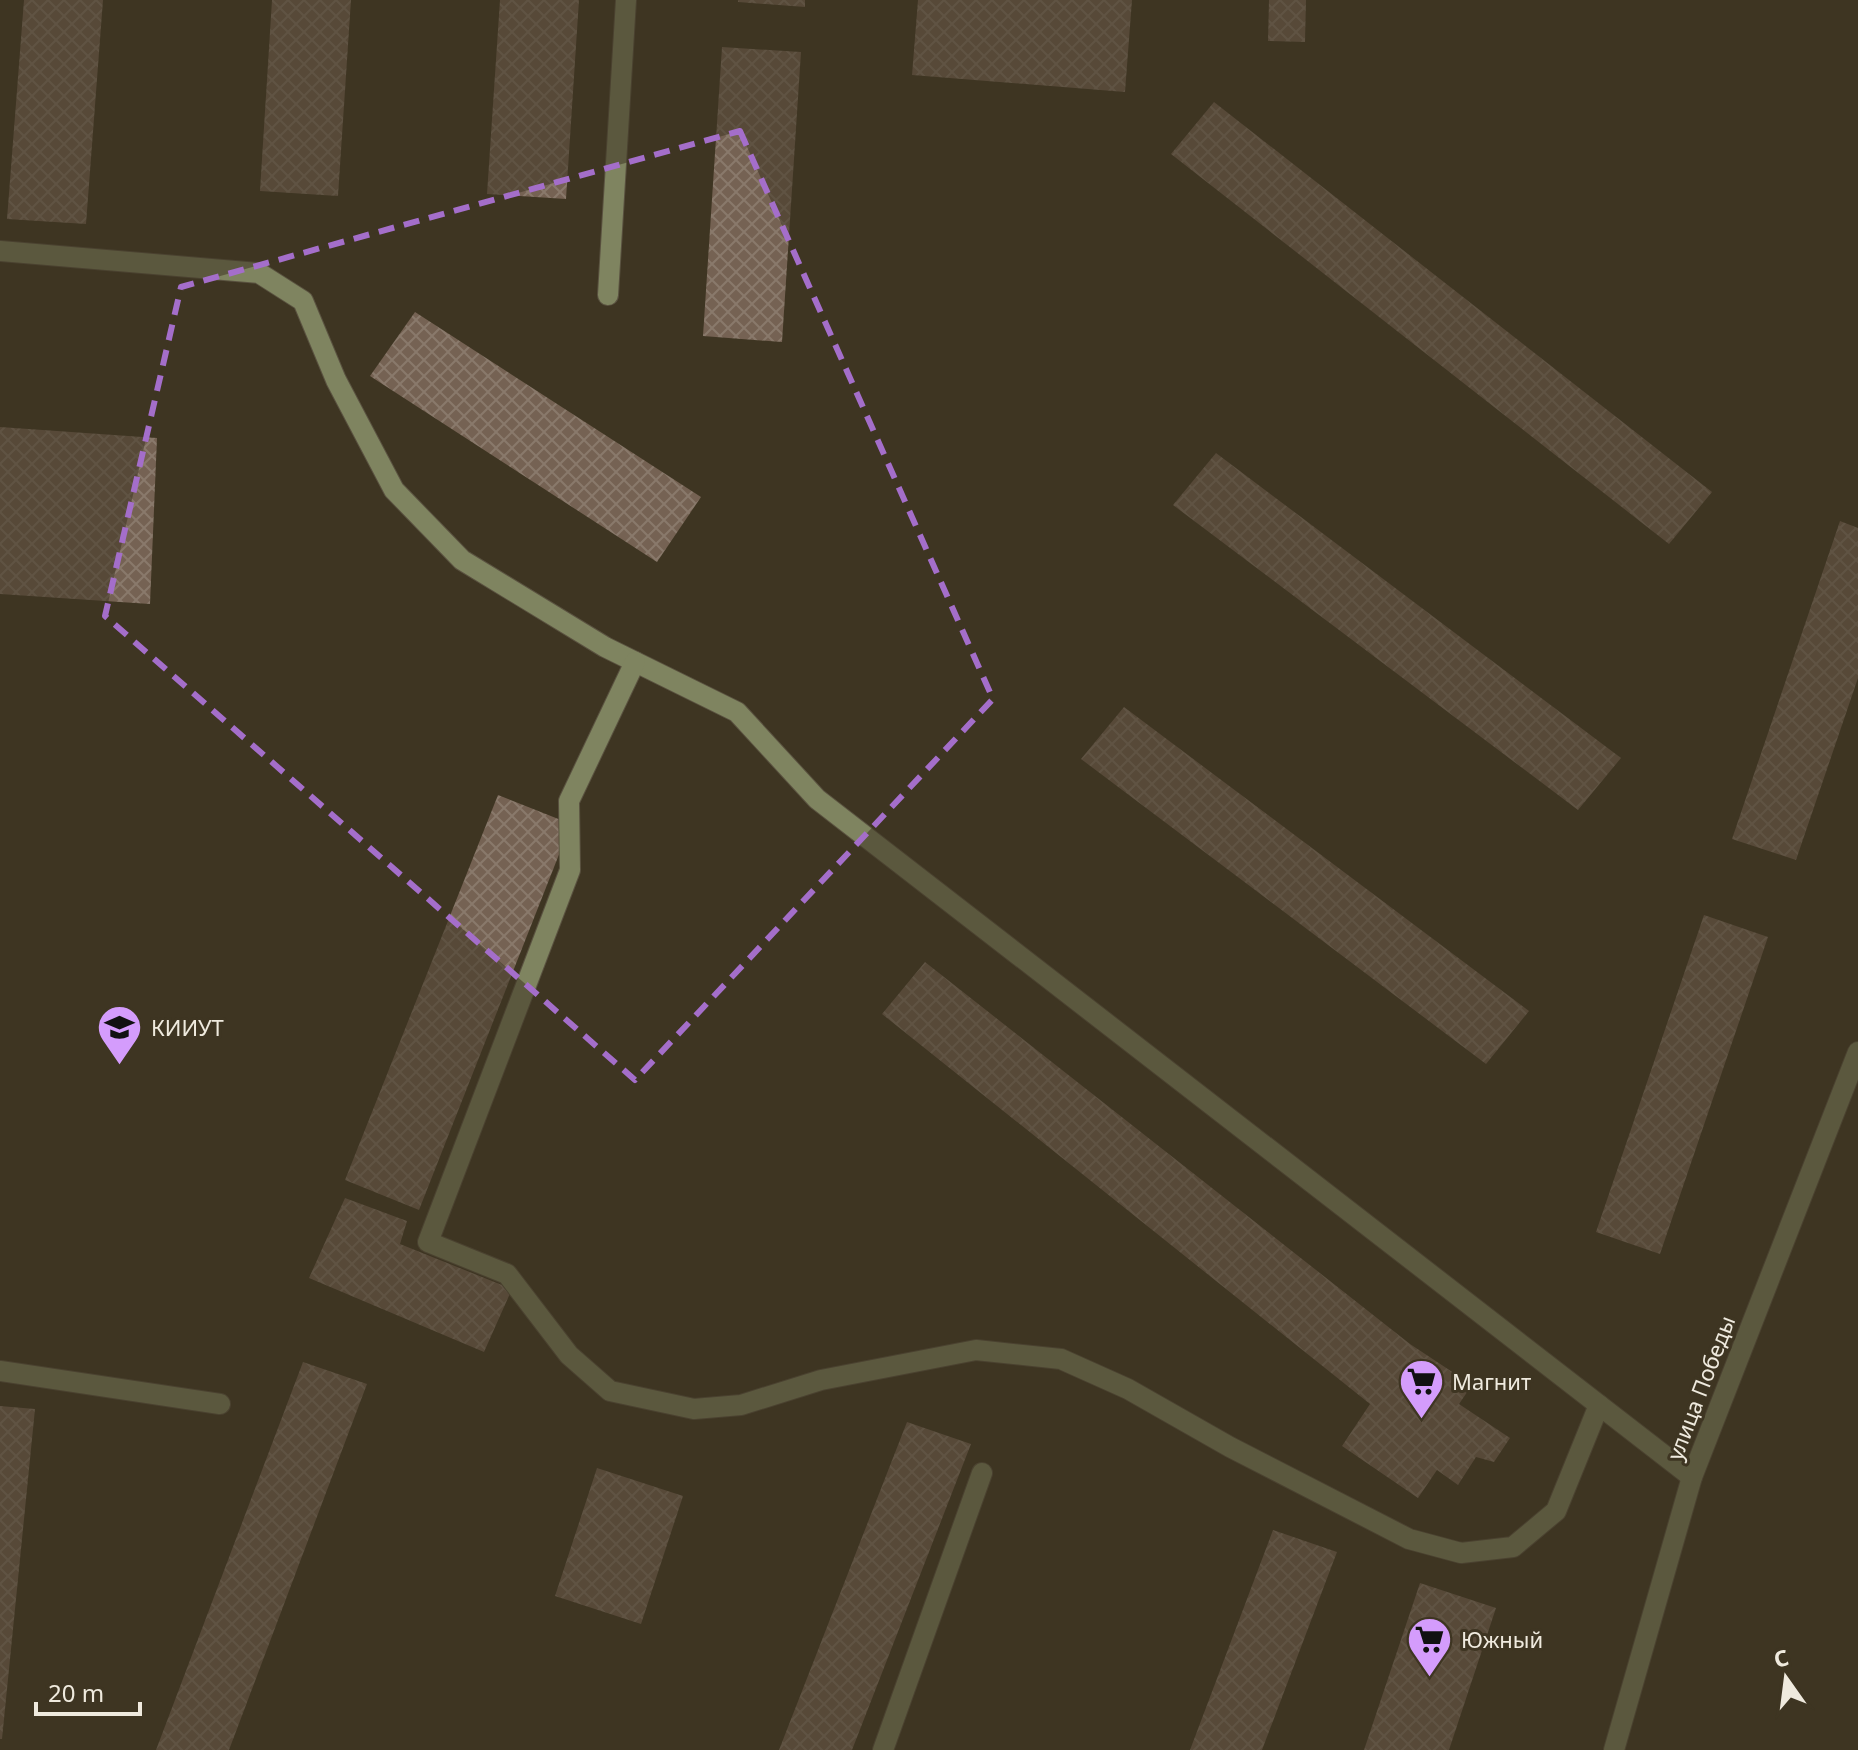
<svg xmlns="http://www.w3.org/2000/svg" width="1858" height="1750" font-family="'Noto Sans',sans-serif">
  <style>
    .building { fill: url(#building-cross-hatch) }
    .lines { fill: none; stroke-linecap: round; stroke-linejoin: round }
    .minor-casing { stroke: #5a5240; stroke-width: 22 }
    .minor { stroke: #7f8460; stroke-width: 20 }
    .marked { fill: none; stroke: #a46eca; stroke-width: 6; stroke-dasharray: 16 10; stroke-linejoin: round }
    .labels { text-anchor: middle; stroke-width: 6; stroke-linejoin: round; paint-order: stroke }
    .poi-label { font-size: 22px; fill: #efeade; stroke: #3e3522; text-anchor: start }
    .street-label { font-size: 22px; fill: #efeade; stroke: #3e3522 }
  </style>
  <defs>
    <pattern id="building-cross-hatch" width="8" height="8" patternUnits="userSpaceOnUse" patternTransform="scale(2)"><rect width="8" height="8" fill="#756253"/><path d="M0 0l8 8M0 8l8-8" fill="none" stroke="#89796b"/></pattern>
  </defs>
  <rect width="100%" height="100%" fill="#3e3522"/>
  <g class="building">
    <path d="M 24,0 L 103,0 L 86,224 L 7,219 Z"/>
    <path d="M 272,0 L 351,0 L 338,196 L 260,191 Z"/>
    <path d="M 500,0 L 579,0 L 566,199 L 487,194 Z"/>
    <path d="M 738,0 L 805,0 L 805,7 L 738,2 Z"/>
    <path d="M 918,0 L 1132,0 L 1125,92 L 912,75 Z"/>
    <path d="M 1269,0 L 1306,0 L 1305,42 L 1268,41 Z"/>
    <path d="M 722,47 L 801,52 L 782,342 L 703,336 Z"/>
    <path d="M 1214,102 L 1712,492 L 1669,544 L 1171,154 Z"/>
    <path d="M 415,312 L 701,497 L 657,562 L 370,376 Z"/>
    <path d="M 0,427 L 157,438 L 150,604 L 0,594 Z"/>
    <path d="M 1216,453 L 1621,758 L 1578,810 L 1173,505 Z"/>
    <path d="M 1840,521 L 1858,528 L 1858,678 L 1796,860 L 1732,839 Z"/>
    <path d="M 1124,707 L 1529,1011 L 1486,1064 L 1081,759 Z"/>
    <path d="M 498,795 L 571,824 L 419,1210 L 345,1180 Z"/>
    <path d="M 1704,915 L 1768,937 L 1660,1254 L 1596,1232 Z"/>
    <path d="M 925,962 L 1410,1344 L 1472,1385 L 1459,1404 L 1510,1438 L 1494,1462 L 1476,1457 L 1458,1485 L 1437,1470 L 1418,1498 L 1342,1446 L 1370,1404 L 882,1014 Z"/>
    <path d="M 345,1198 L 407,1221 L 400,1244 L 512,1289 L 484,1352 L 309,1278 Z"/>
    <path d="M 303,1362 L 367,1384 L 229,1750 L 156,1750 Z"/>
    <path d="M 0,1406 L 35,1409 L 2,1739 L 0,1739 Z"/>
    <path d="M 907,1422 L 971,1444 L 852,1750 L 779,1750 Z"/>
    <path d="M 597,1468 L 683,1496 L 641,1624 L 555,1596 Z"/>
    <path d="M 1273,1530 L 1337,1552 L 1262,1750 L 1190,1750 Z"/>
    <path d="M 1420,1583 L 1496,1608 L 1449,1750 L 1364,1750 Z"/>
  </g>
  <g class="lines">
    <defs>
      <g id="minor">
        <path d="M 0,251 L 259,273 L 303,301 L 336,380 L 394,490 L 462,560 L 605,647 L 737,712 L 817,799 L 1692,1477"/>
        <path d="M 608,295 L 626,0"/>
        <path d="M 635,662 L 569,801 L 570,870 L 428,1242 L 507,1274 L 569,1355 L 610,1391 L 694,1409 L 741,1405 L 821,1380 L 976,1350 L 1061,1359 L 1128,1389 L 1230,1447 L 1409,1539 L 1461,1553 L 1513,1547 L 1556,1511 L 1599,1405"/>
        <path d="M 0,1371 L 220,1404"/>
        <path d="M 883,1750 L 982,1473"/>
        <path d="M 1614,1750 L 1692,1477 L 1858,1052"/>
      </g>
    </defs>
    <use href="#minor" class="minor-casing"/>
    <use href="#minor" class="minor"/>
  </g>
  <path d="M0 0H1858V1750H0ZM 740,131 L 993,699 L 635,1080 L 105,616 L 181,287 Z" fill="#3e3522" fill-opacity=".55" fill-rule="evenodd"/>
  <path class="marked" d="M 740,131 L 993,699 L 635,1080 L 105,616 L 181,287 Z"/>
  <defs>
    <symbol id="university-pin" viewBox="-11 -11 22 30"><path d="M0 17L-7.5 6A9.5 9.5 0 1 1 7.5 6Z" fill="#d49cfc" stroke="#3e3522"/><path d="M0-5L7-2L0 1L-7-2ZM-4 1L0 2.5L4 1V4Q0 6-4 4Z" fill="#111"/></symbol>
    <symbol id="supermarket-pin" viewBox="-11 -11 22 30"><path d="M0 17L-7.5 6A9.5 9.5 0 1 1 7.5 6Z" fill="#d49cfc" stroke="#3e3522"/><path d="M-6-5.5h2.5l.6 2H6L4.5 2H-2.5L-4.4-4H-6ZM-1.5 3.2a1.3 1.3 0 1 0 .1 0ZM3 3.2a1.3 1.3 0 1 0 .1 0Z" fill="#111"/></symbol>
  </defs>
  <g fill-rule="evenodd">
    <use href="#university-pin" x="94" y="1002" width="51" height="69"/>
    <use href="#supermarket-pin" x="1396" y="1356" width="51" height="69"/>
    <use href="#supermarket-pin" x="1404" y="1614" width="51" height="69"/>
  </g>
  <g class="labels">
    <g class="poi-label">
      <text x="151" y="1036">КИИУТ</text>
      <text x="1452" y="1390">Магнит</text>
      <text x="1461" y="1648">Южный</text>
    </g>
    <g class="street-label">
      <text transform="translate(1701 1388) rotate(-69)" y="8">улица Победы</text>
    </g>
  </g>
  <g transform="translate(1786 1678) rotate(346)" stroke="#3e3522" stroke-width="6" paint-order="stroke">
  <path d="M0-6L14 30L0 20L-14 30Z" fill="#efeade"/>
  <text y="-12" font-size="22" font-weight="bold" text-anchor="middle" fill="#efeade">С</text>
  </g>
  <path d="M36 1702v12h104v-12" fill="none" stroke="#efeade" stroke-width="4"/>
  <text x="48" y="1702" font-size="24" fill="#efeade" stroke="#3e3522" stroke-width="6" paint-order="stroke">20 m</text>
</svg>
